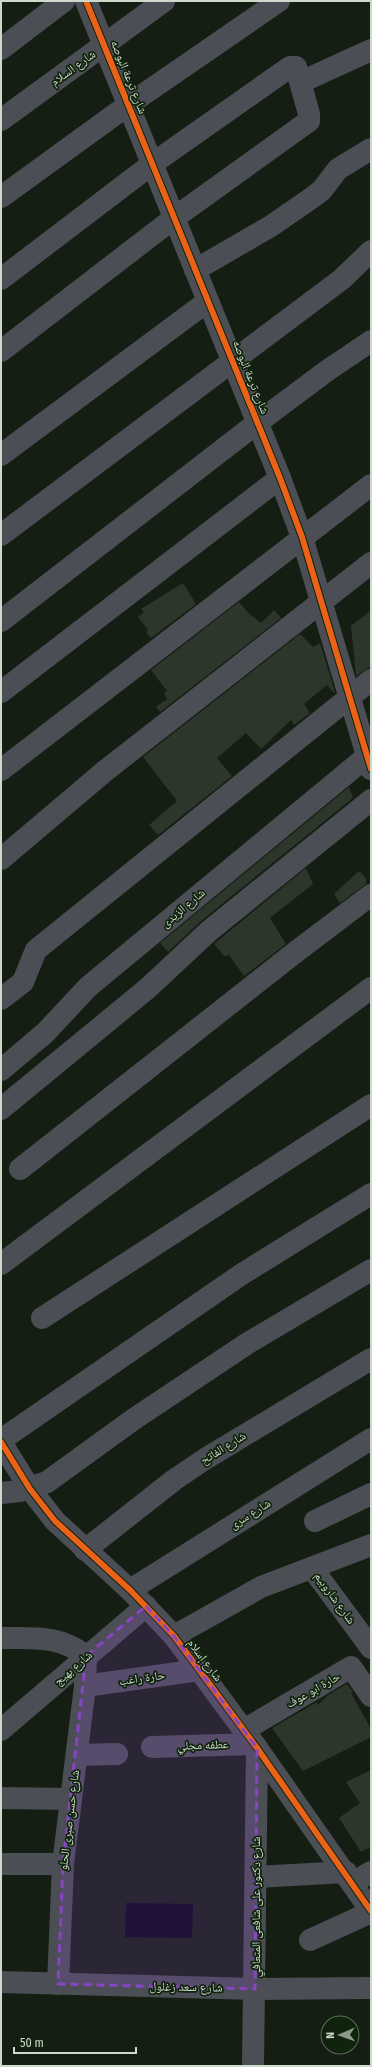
<svg xmlns="http://www.w3.org/2000/svg" width="372" height="2067" font-family="'Fira Sans Condensed','Noto Naskh Arabic',sans-serif">
  <style>
    .water { fill: #080519 }
    .building { fill: #2c362b }
    .lines { fill: none; stroke-linecap: round; stroke-linejoin: round }
    .minor { stroke: #4c4e55; stroke-width: 22 }
    .cycleway-casing { stroke: #10230d; stroke-width: 8 }
    .cycleway { stroke: #ea6118; stroke-width: 6 }
    .marked { fill: #8746c1; fill-opacity: 0.2; stroke: #8746c1; stroke-width: 3; stroke-dasharray: 8 5; stroke-linejoin: round }
    .labels { text-anchor: middle; stroke-width: 3.5; stroke-linejoin: round; paint-order: stroke }
    .street-label { font-size: 12px; fill: #cddacb; stroke: #10230d }
  </style>
  <rect width="100%" height="100%" fill="#141e12"/>
  <path class="water" d="M 126,1903 L 193,1904 L 192,1938 L 125,1937 Z"/>
  <g class="building">
    <path d="M 183,583 L 196,604 L 151,638 L 146,632 L 148,630 L 138,617 L 144,612 L 141,609 Z"/>
    <path d="M 239,602 L 252,617 L 253,616 L 261,623 L 274,610 L 281,618 L 160,712 L 156,707 L 167,699 L 164,693 L 167,691 L 151,670 Z"/>
    <path d="M 371,610 L 371,666 L 356,676 L 351,626 Z"/>
    <path d="M 300,634 L 313,647 L 320,643 L 335,692 L 334,693 L 327,685 L 304,704 L 310,713 L 294,725 L 291,720 L 261,749 L 246,733 L 217,758 L 232,776 L 158,835 L 149,825 L 177,801 L 143,757 Z"/>
    <path d="M 349,787 L 353,798 L 201,921 L 168,952 L 160,943 Z"/>
    <path d="M 306,868 L 313,884 L 270,918 L 286,944 L 244,976 L 229,955 L 224,956 L 214,944 Z"/>
    <path d="M 359,871 L 366,878 L 366,884 L 340,903 L 334,894 Z"/>
    <path d="M 347,1684 L 353,1692 L 351,1693 L 371,1729 L 371,1737 L 303,1771 L 272,1728 L 317,1702 L 318,1705 L 328,1695 Z"/>
    <path d="M 371,1770 L 371,1847 L 361,1852 L 339,1818 L 360,1803 L 346,1782 Z"/>
  </g>
  <g class="lines">
    <g class="minor">
      <path d="M 86,1 L 280,478 L 302,537 L 371,769"/>
      <path d="M 1,49 L 64,1"/>
      <path d="M 301,82 L 371,50"/>
      <path d="M 1,120 L 164,1"/>
      <path d="M 1,197 L 128,105 L 279,1"/>
      <path d="M 195,270 L 271,226 L 313,197 L 322,190 L 338,169 L 371,149"/>
      <path d="M 1,279 L 152,164 L 290,67 L 296,67 L 309,114 L 309,121 L 174,218 L 1,351"/>
      <path d="M 1,455 L 208,301"/>
      <path d="M 1,535 L 342,279 L 371,251"/>
      <path d="M 1,621 L 257,423 L 328,370 L 371,341"/>
      <path d="M 1,692 L 280,478"/>
      <path d="M 1,770 L 371,485"/>
      <path d="M 1,859 L 105,771 L 371,563"/>
      <path d="M 1,999 L 23,982 L 36,950 L 371,680"/>
      <path d="M 1,1070 L 45,1033 L 88,987 L 371,753"/>
      <path d="M 1,1109 L 148,988 L 209,931 L 371,800"/>
      <path d="M 20,1169 L 297,951 L 371,895"/>
      <path d="M 1,1264 L 371,988"/>
      <path d="M 42,1318 L 371,1105"/>
      <path d="M 1,1440 L 242,1274 L 371,1194"/>
      <path d="M 1,1442 L 30,1489 L 55,1521 L 130,1590 L 174,1636 L 257,1748 L 371,1911"/>
      <path d="M 1,1493 L 20,1491 L 47,1482 L 134,1419 L 248,1343 L 371,1270"/>
      <path d="M 315,1521 L 371,1494"/>
      <path d="M 85,1550 L 174,1480 L 205,1459 L 371,1359"/>
      <path d="M 312,1568 L 371,1648"/>
      <path d="M 130,1590 L 371,1439"/>
      <path d="M 174,1636 L 261,1587 L 371,1545"/>
      <path d="M 1,1638 C 34,1638 59,1635 86,1656 L 85,1686 L 63,1864 L 58,1984"/>
      <path d="M 85,1686 L 199,1670"/>
      <path d="M 1,1730 L 146,1606"/>
      <path d="M 244,1730 L 351,1667 L 371,1696"/>
      <path d="M 152,1747 L 254,1744"/>
      <path d="M 77,1755 L 117,1754"/>
      <path d="M 1,1798 L 71,1799"/>
      <path d="M 1,1864 L 63,1864"/>
      <path d="M 256,1877 L 346,1872"/>
      <path d="M 353,1883 L 371,1872"/>
      <path d="M 310,1940 L 371,1912"/>
      <path d="M 1,1982 L 255,1989 L 371,1988"/>
      <path d="M 253,2066 L 257,1748"/>
    </g>
    <defs>
      <g id="cycleway">
        <path d="M 86,1 L 280,478 L 302,537 L 371,769"/>
        <path d="M 1,1442 L 30,1489 L 55,1521 L 130,1590 L 174,1636 L 257,1748 L 371,1911"/>
      </g>
    </defs>
    <use href="#cycleway" class="cycleway-casing"/>
    <use href="#cycleway" class="cycleway"/>
  </g>
  <path class="marked" d="M 146,1606 L 174,1636 L 257,1748 L 255,1989 L 58,1984 L 63,1864 L 86,1656 Z"/>
  <g class="labels">
    <g class="street-label">
      <text transform="translate(73 68) rotate(-36)" y="4">شارع السلام</text>
      <text transform="translate(129 77) rotate(68)" y="4">شارع ترعة البوصه</text>
      <text transform="translate(251 377) rotate(68)" y="4">شارع ترعة البوصه</text>
      <text transform="translate(183 908) rotate(-40)" y="4">شارع الزيدى</text>
      <text transform="translate(223 1448) rotate(-32)" y="4">شارع الفاتح</text>
      <text transform="translate(250 1514) rotate(-32)" y="4">شارع سرى</text>
      <text transform="translate(335 1598) rotate(54)" y="4">شارع شاروبيم</text>
      <text transform="translate(205 1660) rotate(53)" y="4">شارع إسلام</text>
      <text transform="translate(73 1668) rotate(-41)" y="4">شارع بهيج</text>
      <text transform="translate(142 1678) rotate(-8)" y="4">حارة راغب</text>
      <text transform="translate(313 1690) rotate(-30)" y="4">حارة ابو عوف</text>
      <text transform="translate(203 1745) rotate(-2)" y="4">عطفه مجلي</text>
      <text transform="translate(69 1820) rotate(-83)" y="4">شارع حسن صبرى الحلو</text>
      <text transform="translate(256 1907) rotate(-90)" y="4">شارع دكتور على شافعى المتعافي</text>
      <text transform="translate(186 1987) rotate(1)" y="4">شارع سعد زغلول</text>
    </g>
  </g>
  <rect width="372" height="2067" fill="none" stroke="#cddacb" stroke-width="4"/>
  <g transform="translate(340 2035) rotate(268)"><circle r="19" fill="#10230d" stroke="#5c6c59"/>
  <path d="M0-3L7 15L0 10L-7 15Z" fill="#8c988a"/>
  <text y="-6" font-size="11" font-weight="bold" text-anchor="middle" fill="#cddacb">N</text>
  </g>
  <path d="M14 2047v6h122v-6" fill="none" stroke="#cddacb" stroke-width="2"/>
  <text x="20" y="2047" font-size="12" fill="#cddacb" stroke="#10230d" stroke-width="3" paint-order="stroke">50 m</text>
</svg>
